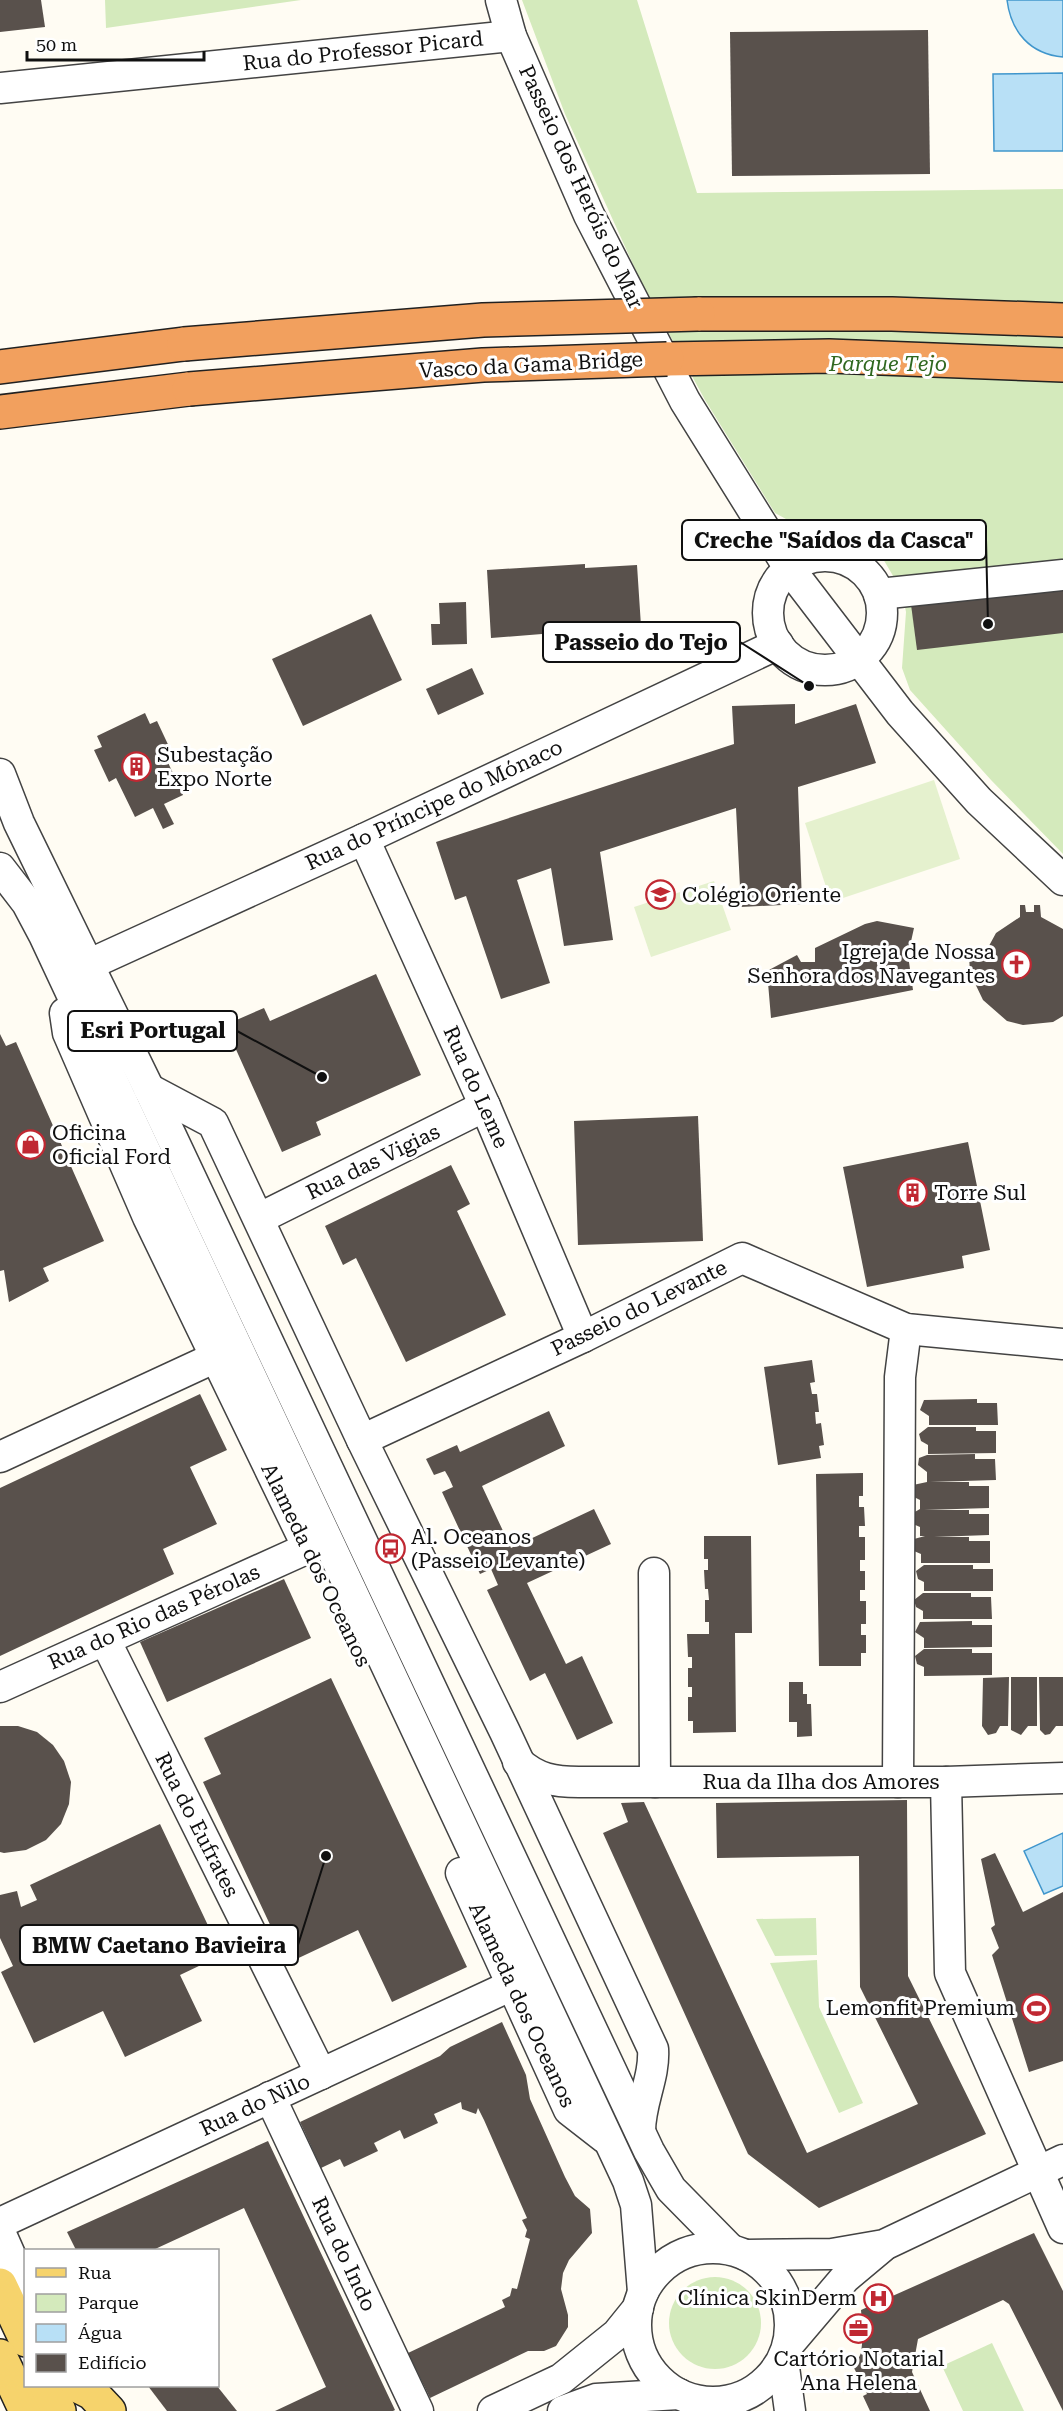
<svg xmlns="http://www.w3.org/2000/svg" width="1063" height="2411" font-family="'Roboto Serif',serif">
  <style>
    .green { fill: #d4eabc }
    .pitch { fill: #e5f1ce }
    .water { fill: #b8e0f6; stroke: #4096cc; stroke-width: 1.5 }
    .building { fill: #59514c }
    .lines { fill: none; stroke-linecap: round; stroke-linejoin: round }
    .minor-casing { stroke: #434343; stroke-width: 33 }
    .major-casing { stroke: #212121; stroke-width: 36 }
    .highway-casing { stroke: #212121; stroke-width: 36 }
    .minor { stroke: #fff; stroke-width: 30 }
    .major { stroke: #f6d36c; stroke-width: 33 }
    .highway { stroke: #f2a05e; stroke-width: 33 }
    .highway-bridge-casing { stroke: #212121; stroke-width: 36; stroke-linecap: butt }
    .highway-bridge { stroke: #f2a05e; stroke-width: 33 }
    .labels { text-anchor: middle; stroke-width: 6; stroke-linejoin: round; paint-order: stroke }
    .street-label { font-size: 21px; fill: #101010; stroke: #fff }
    .park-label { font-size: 21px; font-style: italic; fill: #306820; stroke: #fff }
    .poi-label { font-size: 21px; fill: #101010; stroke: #fff; text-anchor: start }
    .leader { fill: none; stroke: #101010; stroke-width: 2 }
    .callout-dot { fill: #101010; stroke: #fff; stroke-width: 2 }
    .callout { fill: #fff; stroke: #101010; stroke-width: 2 }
    .callout-label { font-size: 22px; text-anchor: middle; font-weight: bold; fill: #101010 }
  </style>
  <rect width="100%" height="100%" fill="#fffcf3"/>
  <g class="green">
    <path d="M 105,0 L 301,0 L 106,28 Z"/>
    <path d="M 522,0 L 637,0 L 697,193 L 1063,189 L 1063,854 L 991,780 L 910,690 L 902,668 L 906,612 L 902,591 L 876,547 L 842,531 L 808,531 L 775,513 L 705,400 L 641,282 L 565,114 Z"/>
    <path d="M 816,1918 L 817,1955 L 775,1956 L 756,1919 Z"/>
    <path d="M 817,1960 L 819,2007 L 863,2103 L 839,2113 L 770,1963 Z"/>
    <circle cx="715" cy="2323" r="46"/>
    <path d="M 992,2343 L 1024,2411 L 963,2411 L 942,2366 Z"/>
  </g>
  <g class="pitch">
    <path d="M 934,780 L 960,859 L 831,902 L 805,823 Z"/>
    <path d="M 714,881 L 731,930 L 651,957 L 634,907 Z"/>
  </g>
  <g class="water">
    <path d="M 1007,0 L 1063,0 L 1063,57 C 1030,54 1011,32 1007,0 Z"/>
    <path d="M 1063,73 L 1063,151 L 994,151 L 993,74 Z"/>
    <path d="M 1063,1833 L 1063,1886 L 1044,1894 L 1024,1851 Z"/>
  </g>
  <g class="building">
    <path d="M 0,0 L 41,0 L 45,27 L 0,32 Z"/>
    <path d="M 928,30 L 930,174 L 732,176 L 730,32 Z"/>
    <path d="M 585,564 L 585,568 L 637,565 L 641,626 L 491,638 L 487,570 Z"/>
    <path d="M 1063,578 L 1063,633 L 917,650 L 910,597 Z"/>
    <path d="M 466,602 L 467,644 L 432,645 L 431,624 L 440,624 L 439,603 Z"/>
    <path d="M 371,614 L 402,680 L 303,726 L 272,659 Z"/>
    <path d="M 472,668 L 484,694 L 438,715 L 426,689 Z"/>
    <path d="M 795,704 L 795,724 L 856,704 L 876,763 L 798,787 L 802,904 L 741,907 L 736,808 L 600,852 L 613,940 L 564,946 L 551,868 L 517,880 L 550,983 L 501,999 L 466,896 L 455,900 L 436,842 L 734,744 L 732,706 Z"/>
    <path d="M 145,713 L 150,724 L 157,721 L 172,753 L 165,756 L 183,795 L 164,804 L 174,824 L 163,829 L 153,808 L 135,817 L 116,778 L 109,782 L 94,750 L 102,747 L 97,736 Z"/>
    <path d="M 1020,905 L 1025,905 L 1026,912 L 1034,912 L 1034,905 L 1040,905 L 1041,917 L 1063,929 L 1063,1016 L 1053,1022 L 1023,1025 L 1007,1021 L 983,1000 L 970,973 L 969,955 L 984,955 L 996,933 L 1020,917 Z"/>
    <path d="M 877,921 L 914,928 L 908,955 L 913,990 L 771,1018 L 767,971 L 797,955 L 801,962 L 815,962 L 815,948 L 865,924 Z"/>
    <path d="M 376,974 L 421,1075 L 316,1122 L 321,1135 L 282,1152 L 225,1025 L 264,1008 L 270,1021 Z"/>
    <path d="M 0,1034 L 6,1046 L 16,1042 L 104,1241 L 43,1268 L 49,1281 L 9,1302 L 4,1270 L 0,1271 Z"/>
    <path d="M 698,1116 L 703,1241 L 578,1245 L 574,1121 Z"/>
    <path d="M 968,1142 L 990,1250 L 962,1256 L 964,1268 L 867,1287 L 843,1167 Z"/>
    <path d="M 451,1165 L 470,1204 L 457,1211 L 506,1315 L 406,1362 L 356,1258 L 343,1265 L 325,1226 Z"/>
    <path d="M 812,1360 L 815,1382 L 810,1383 L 812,1394 L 817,1394 L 819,1412 L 815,1412 L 816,1424 L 821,1423 L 824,1445 L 819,1446 L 821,1458 L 778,1465 L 764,1367 Z"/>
    <path d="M 200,1394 L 227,1450 L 190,1467 L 217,1524 L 163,1549 L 174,1574 L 0,1656 L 0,1488 Z"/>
    <path d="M 977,1399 L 977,1403 L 997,1403 L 998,1425 L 929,1425 L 929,1416 L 920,1410 L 924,1400 Z"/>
    <path d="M 549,1411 L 565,1446 L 482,1486 L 511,1548 L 594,1509 L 611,1544 L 527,1583 L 566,1664 L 582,1656 L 613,1723 L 577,1740 L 545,1673 L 530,1681 L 487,1590 L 498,1585 L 491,1569 L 480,1574 L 442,1492 L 453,1487 L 449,1478 L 445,1471 L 434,1475 L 426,1459 L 457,1445 L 460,1452 Z"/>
    <path d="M 928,1427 L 976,1427 L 976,1431 L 996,1431 L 996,1453 L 928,1454 L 928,1445 L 921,1441 L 919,1434 Z"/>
    <path d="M 975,1454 L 975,1459 L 995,1459 L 996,1480 L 930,1482 L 969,1482 L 969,1486 L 989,1486 L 989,1508 L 924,1510 L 969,1510 L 969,1514 L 989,1514 L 989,1535 L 934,1537 L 969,1537 L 969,1541 L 990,1541 L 990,1563 L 921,1563 L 921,1554 L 914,1551 L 914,1539 L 925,1536 L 920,1536 L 920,1527 L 913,1524 L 913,1513 L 920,1509 L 920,1500 L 914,1497 L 913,1485 L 927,1482 L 927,1472 L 918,1465 L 919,1458 L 927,1455 Z"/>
    <path d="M 863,1473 L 863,1496 L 859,1496 L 859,1507 L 864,1507 L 865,1526 L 859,1526 L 859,1537 L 865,1537 L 865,1560 L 860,1560 L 860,1571 L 865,1571 L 865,1590 L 860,1590 L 860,1601 L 866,1601 L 866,1624 L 861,1624 L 861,1635 L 866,1635 L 866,1653 L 861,1653 L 861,1666 L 819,1666 L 816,1474 Z"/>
    <path d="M 704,1536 L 751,1536 L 752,1633 L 735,1633 L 736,1732 L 693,1733 L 693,1721 L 688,1721 L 688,1697 L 692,1697 L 692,1687 L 688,1687 L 688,1668 L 692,1668 L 692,1657 L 688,1657 L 687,1634 L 709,1634 L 709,1622 L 705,1622 L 705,1600 L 709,1600 L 708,1589 L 705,1589 L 704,1570 L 708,1570 L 708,1559 L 704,1559 Z"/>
    <path d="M 924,1565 L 973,1565 L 973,1569 L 993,1569 L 993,1591 L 924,1591 L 924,1582 L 918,1579 L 916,1571 Z"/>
    <path d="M 284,1579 L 311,1638 L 167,1702 L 140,1642 Z"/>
    <path d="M 923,1593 L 971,1593 L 971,1597 L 991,1597 L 992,1619 L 923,1619 L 923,1611 L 916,1607 L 914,1600 Z"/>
    <path d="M 972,1621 L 972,1625 L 992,1625 L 992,1647 L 924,1648 L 924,1638 L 915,1632 L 920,1622 Z"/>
    <path d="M 924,1649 L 972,1649 L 972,1653 L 992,1653 L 992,1675 L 924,1676 L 924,1667 L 917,1664 L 915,1656 Z"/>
    <path d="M 1009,1677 L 1008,1726 L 1000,1726 L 996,1733 L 988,1735 L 982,1726 L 983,1678 Z"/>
    <path d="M 1011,1677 L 1037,1677 L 1037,1726 L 1028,1726 L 1021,1735 L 1011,1730 Z"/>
    <path d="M 1039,1677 L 1063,1677 L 1063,1726 L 1056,1726 L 1050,1734 L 1045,1735 L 1040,1730 Z"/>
    <path d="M 331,1678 L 467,1967 L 392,2002 L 358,1930 L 288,1963 L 203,1782 L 221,1774 L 204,1738 Z"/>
    <path d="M 789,1682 L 803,1682 L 803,1694 L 807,1694 L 807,1704 L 811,1704 L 812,1736 L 797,1737 L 797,1722 L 789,1722 Z"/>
    <path d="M 0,1726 L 18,1726 L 37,1732 L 53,1745 L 64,1761 L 71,1782 L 69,1804 L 61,1824 L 46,1840 L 26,1850 L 4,1853 L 0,1852 Z"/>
    <path d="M 907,1800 L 908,1976 L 986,2134 L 819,2208 L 748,2154 L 603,1833 L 628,1822 L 621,1803 L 644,1802 L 807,2153 L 918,2104 L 860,1987 L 859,1856 L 717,1858 L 716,1803 Z"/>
    <path d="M 160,1824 L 222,1955 L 180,1975 L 202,2021 L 125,2057 L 103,2011 L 34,2043 L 1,1972 L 13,1966 L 0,1938 L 0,1895 L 17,1891 L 21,1907 L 37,1900 L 30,1885 Z"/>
    <path d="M 995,1853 L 1023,1912 L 1063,1892 L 1063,2061 L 1029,2072 L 992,1955 L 999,1948 L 991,1928 L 995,1925 L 981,1859 Z"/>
    <path d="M 502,2022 L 526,2075 L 530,2099 L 565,2177 L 575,2196 L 590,2209 L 592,2233 L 569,2260 L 563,2273 L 561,2289 L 568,2315 L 568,2327 L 556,2346 L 544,2351 L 528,2351 L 430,2398 L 408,2353 L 505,2307 L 502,2300 L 510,2296 L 512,2288 L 517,2289 L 530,2239 L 525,2237 L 527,2230 L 522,2220 L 527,2218 L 484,2120 L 478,2108 L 476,2114 L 462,2109 L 461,2102 L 434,2114 L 438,2123 L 404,2139 L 400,2130 L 374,2143 L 378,2151 L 344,2167 L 340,2159 L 321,2168 L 300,2122 L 440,2056 L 450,2047 Z"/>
    <path d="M 268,2141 L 395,2410 L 393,2411 L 275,2411 L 326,2387 L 244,2208 L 153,2250 L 76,2250 L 67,2232 Z"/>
    <path d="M 1034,2233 L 1063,2291 L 1063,2411 L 1009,2304 L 1003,2300 L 918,2339 L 912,2372 L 930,2411 L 870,2411 L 863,2396 L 867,2394 L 854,2368 L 861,2353 L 863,2335 L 861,2310 Z"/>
    <path d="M 148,2386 L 217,2386 L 237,2411 L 167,2411 Z"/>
  </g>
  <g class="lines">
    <defs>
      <g id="minor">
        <path d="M 501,0 L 511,36 L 589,215 L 685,401 L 789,568 L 900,713 L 979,801 L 1063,880"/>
        <path d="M 0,88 L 511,36"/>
        <circle cx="825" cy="613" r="57"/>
        <path d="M 879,594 L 1063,575"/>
        <path d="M 0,774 L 19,823 L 149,1089 L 649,2151 L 671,2189 L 730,2249"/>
        <path d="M 364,839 L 485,1106 L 583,1337"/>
        <path d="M 0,868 L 27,903 L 44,935 L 628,2181 L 636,2205 L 643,2292"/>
        <path d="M 90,964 L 364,839 L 778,644"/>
        <path d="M 65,1013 L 68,1033 L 148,1217 L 309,1550"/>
        <path d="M 149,1089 L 213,1123 L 362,1440 L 505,1732 L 653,2049 C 655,2077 640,2102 640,2131"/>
        <path d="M 260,1218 L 485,1106"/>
        <path d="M 362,1440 L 583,1337 L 742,1258 L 906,1329 L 1063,1344"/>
        <path d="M 0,1457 L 216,1357"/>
        <path d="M 654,1573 L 655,1782"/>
        <path d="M 105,1640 L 321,2074"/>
        <path d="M 0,1687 L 308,1548"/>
        <path d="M 518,1762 C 537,1779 554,1782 579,1782 L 946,1782 L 1063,1778"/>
        <path d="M 898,1782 L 900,1377 L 906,1329"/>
        <path d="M 946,1782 L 950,1973 L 1063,2228"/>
        <path d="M 461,1873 L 569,2110 L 605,2138"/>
        <path d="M 270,2097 L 418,2411"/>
        <path d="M 0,2223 L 510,1986"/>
        <path d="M 0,2232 L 26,2291"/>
        <circle cx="713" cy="2325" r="77"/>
        <path d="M 746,2255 L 832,2254 L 884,2245 L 1063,2160"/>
        <path d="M 788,2345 L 845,2278 L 882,2247"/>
        <path d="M 783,2360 L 790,2411"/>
        <path d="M 493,2411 L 561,2379 L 617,2334 L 638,2308"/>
        <path d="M 563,2411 L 596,2399 L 679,2394"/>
      </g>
      <g id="major">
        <path d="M 0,2285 L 26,2340"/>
        <path d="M 0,2356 L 26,2411"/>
        <path d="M 47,2386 L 59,2411"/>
        <path d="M 78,2386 L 92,2393 L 109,2411"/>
      </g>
      <g id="highway">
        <path d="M 698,314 L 892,314 L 1063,320"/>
        <path d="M 667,359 L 829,356 L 1063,365"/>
        <path d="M 0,367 L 184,344"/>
        <path d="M 0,412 L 189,389"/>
      </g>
    </defs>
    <use href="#minor" class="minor-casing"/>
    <use href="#major" class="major-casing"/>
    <use href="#highway" class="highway-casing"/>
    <use href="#minor" class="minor"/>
    <use href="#major" class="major"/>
    <use href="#highway" class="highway"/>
    <defs>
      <g id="highway-bridge">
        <path d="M 184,344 L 483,320 L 698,314"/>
        <path d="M 189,389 L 483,365 L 667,359"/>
      </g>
    </defs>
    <use href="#highway-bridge" class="highway-bridge-casing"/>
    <use href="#highway-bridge" class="highway-bridge"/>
  </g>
  <defs>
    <symbol id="building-ring" viewBox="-11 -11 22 22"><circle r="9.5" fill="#fff" stroke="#c02832" stroke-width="1.5"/><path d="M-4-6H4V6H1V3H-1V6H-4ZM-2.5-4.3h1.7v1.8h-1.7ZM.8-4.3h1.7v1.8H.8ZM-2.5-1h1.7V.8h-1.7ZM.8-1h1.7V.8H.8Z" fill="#c02832"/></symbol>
    <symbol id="school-ring" viewBox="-11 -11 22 22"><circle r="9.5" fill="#fff" stroke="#c02832" stroke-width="1.5"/><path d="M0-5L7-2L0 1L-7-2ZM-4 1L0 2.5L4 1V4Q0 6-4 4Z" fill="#c02832"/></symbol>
    <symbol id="church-ring" viewBox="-11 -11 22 22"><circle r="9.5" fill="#fff" stroke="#c02832" stroke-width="1.5"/><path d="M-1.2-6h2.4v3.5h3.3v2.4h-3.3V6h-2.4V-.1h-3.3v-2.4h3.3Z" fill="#c02832"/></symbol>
    <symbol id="shop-ring" viewBox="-11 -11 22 22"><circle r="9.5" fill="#fff" stroke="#c02832" stroke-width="1.5"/><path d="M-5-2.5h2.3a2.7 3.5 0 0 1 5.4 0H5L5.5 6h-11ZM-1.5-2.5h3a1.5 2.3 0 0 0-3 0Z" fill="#c02832"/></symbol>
    <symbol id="bus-ring" viewBox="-11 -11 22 22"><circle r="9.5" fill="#fff" stroke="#c02832" stroke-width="1.5"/><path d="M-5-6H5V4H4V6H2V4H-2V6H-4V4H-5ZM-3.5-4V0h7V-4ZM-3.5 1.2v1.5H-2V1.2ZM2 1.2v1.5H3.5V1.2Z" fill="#c02832"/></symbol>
    <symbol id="stadium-ring" viewBox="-11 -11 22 22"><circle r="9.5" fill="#fff" stroke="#c02832" stroke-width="1.5"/><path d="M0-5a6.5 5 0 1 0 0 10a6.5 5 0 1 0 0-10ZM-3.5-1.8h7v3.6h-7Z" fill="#c02832"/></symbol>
    <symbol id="hospital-ring" viewBox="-11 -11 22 22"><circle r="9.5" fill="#fff" stroke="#c02832" stroke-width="1.5"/><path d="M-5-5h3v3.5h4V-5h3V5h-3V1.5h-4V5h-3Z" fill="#c02832"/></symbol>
    <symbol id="office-ring" viewBox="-11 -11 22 22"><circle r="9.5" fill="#fff" stroke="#c02832" stroke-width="1.5"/><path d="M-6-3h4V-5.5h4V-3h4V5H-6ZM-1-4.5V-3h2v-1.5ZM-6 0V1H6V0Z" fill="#c02832"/></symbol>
  </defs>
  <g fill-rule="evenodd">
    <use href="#building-ring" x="120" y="750" width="33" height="33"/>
    <use href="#school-ring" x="644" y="878" width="33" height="33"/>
    <use href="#church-ring" x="1000" y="948" width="33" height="33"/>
    <use href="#shop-ring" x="14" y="1128" width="33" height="33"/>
    <use href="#building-ring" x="896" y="1176" width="33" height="33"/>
    <use href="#bus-ring" x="374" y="1532" width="33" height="33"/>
    <use href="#stadium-ring" x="1020" y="1992" width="33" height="33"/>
    <use href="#hospital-ring" x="862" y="2282" width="33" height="33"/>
    <use href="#office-ring" x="842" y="2312" width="33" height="33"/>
  </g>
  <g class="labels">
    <g class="street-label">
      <text transform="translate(363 51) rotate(-6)" y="7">Rua do Professor Picard</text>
      <text transform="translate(581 187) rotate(65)" y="7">Passeio dos Heróis do Mar</text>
      <text transform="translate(531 365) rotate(-3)" y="7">Vasco da Gama Bridge</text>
      <text transform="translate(434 805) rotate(-25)" y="7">Rua do Príncipe do Mónaco</text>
      <text transform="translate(476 1087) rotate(66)" y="7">Rua do Leme</text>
      <text transform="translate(373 1162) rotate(-26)" y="7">Rua das Vigias</text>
      <text transform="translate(639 1308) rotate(-26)" y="7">Passeio do Levante</text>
      <text transform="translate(316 1565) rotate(64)" y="7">Alameda dos Oceanos</text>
      <text transform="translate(154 1617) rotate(-24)" y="7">Rua do Rio das Pérolas</text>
      <text x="821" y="1789">Rua da Ilha dos Amores</text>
      <text transform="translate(197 1825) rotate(63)" y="7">Rua do Eufrates</text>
      <text transform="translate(522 2005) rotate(65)" y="7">Alameda dos Oceanos</text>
      <text transform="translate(255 2105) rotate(-25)" y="7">Rua do Nilo</text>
      <text transform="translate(344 2254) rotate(65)" y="7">Rua do Indo</text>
    </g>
    <g class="park-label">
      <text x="888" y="371">Parque Tejo</text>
    </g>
    <g class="poi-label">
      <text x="157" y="762">Subestação<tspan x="157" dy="24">Expo Norte</tspan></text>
      <text x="682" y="902">Colégio Oriente</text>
      <text x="995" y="959" text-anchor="end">Igreja de Nossa<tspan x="995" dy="24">Senhora dos Navegantes</tspan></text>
      <text x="52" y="1140">Oficina<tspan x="52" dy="24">Oficial Ford</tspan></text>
      <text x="934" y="1200">Torre Sul</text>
      <text x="411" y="1544">Al. Oceanos<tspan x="411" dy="24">(Passeio Levante)</tspan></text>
      <text x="1015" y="2015" text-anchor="end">Lemonfit Premium</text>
      <text x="857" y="2305" text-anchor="end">Clínica SkinDerm</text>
      <text x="859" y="2366" text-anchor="middle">Cartório Notarial<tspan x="859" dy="24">Ana Helena</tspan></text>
    </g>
  </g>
  <path class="leader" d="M988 624L986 540M809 686L740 642M322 1077L237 1031M326 1856L298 1945"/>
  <g class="callout-dot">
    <circle cx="988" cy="624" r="6"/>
    <circle cx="809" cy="686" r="6"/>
    <circle cx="322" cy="1077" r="6"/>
    <circle cx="326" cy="1856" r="6"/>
  </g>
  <g class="callout">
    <rect x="682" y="520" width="304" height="40" rx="6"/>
    <rect x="543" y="622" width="197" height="40" rx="6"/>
    <rect x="68" y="1011" width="169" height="40" rx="6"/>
    <rect x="20" y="1925" width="278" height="40" rx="6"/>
  </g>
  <g class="callout-label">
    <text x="834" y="548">Creche "Saídos da Casca"</text>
    <text x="641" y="650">Passeio do Tejo</text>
    <text x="153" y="1038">Esri Portugal</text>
    <text x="159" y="1953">BMW Caetano Bavieira</text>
  </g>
  <rect x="24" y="2249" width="195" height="138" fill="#ffffff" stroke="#9f9f9f" stroke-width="1.5"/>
  <rect x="36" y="2268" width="30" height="9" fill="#f6d36c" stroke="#9f9f9f" stroke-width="1.5"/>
  <text x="78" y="2279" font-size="18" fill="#101010">Rua</text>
  <rect x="36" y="2294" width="30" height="18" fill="#d4eabc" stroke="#9f9f9f" stroke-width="1.5"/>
  <text x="78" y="2309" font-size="18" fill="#101010">Parque</text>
  <rect x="36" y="2324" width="30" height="18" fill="#b8e0f6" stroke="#9f9f9f" stroke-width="1.5"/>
  <text x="78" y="2339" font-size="18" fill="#101010">Água</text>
  <rect x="36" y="2354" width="30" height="18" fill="#59514c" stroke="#9f9f9f" stroke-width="1.5"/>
  <text x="78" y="2369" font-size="18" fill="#101010">Edifício</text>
  <path d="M27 51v9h177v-9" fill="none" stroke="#101010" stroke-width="3"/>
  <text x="36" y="51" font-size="18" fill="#101010" stroke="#ffffff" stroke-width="4.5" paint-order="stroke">50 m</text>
</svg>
